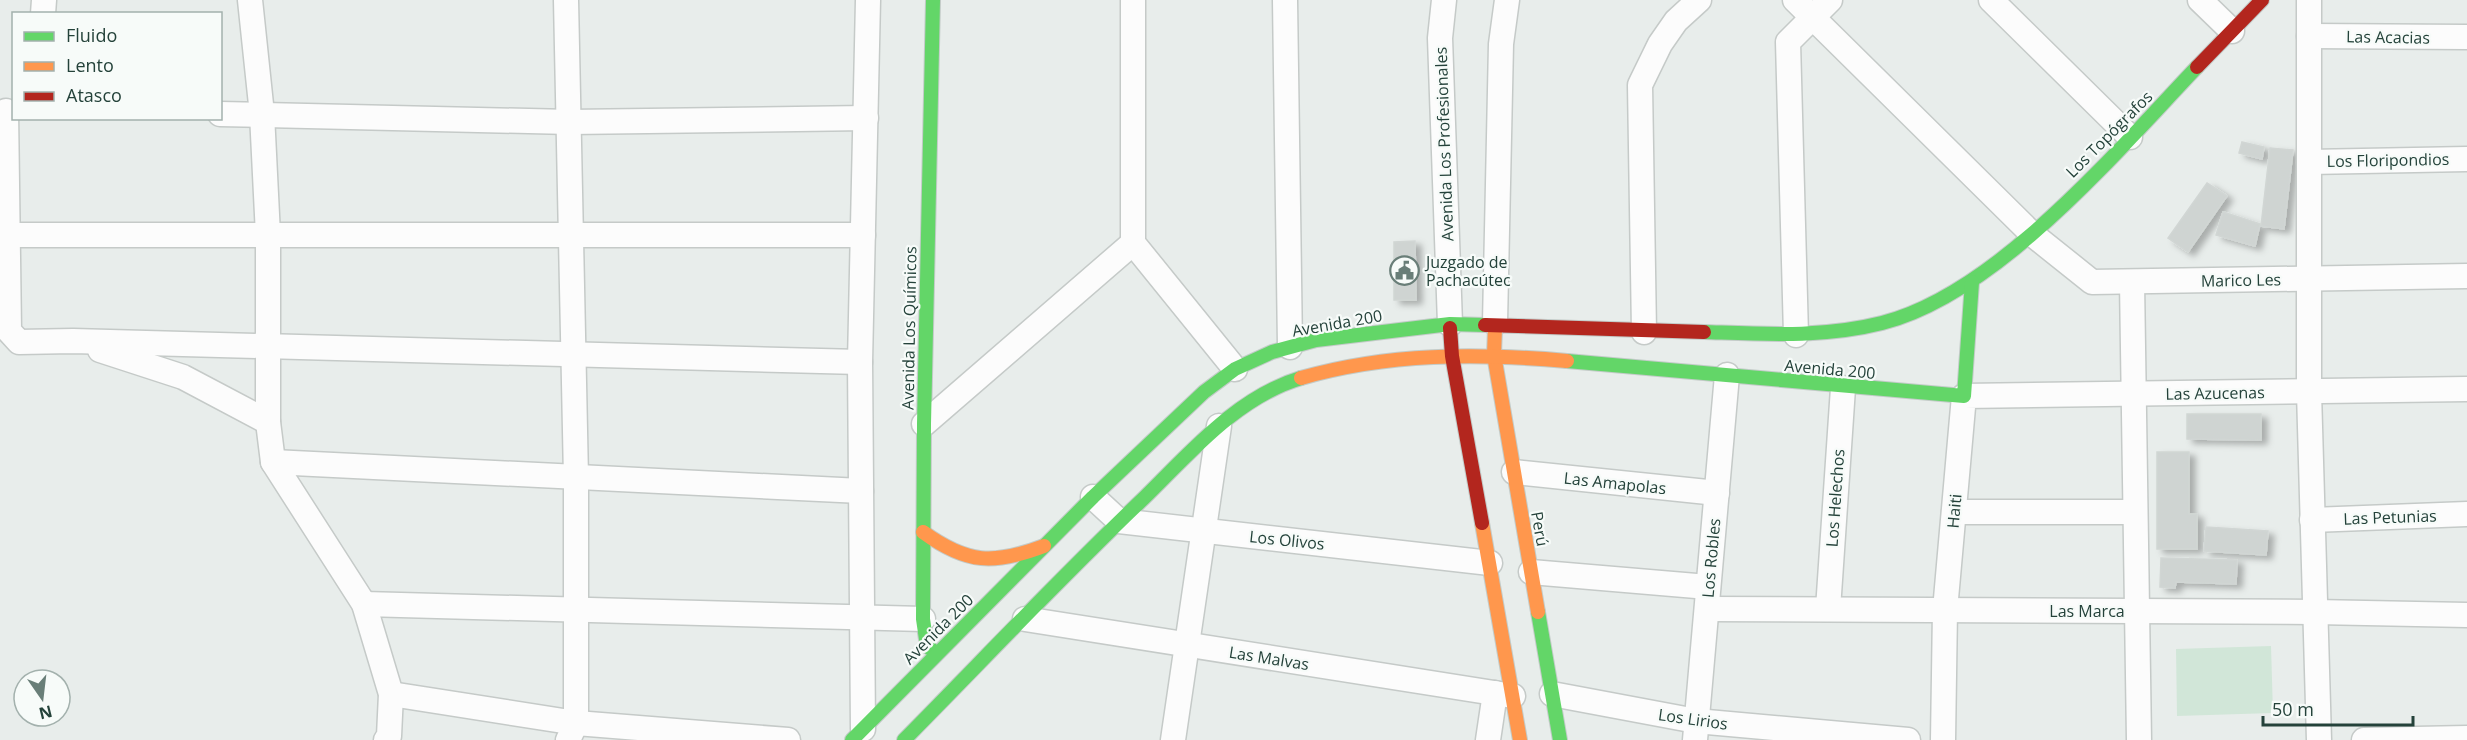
<svg xmlns="http://www.w3.org/2000/svg" width="2467" height="740" font-family="'Open Sans',sans-serif">
  <style>
    .green { fill: #d1e6d8 }
    .building { fill: #cfd4d2; stroke: #d1d6d4; stroke-width: 1.5; filter: url(#shadow) }
    .lines { fill: none; stroke-linecap: round; stroke-linejoin: round }
    .street-casing { stroke: #c5cac8; stroke-width: 27 }
    .fast-casing { stroke: #c3cbc8; stroke-width: 16 }
    .slow-casing { stroke: #c3cbc8; stroke-width: 16 }
    .jam-casing { stroke: #c3cbc8; stroke-width: 16 }
    .street { stroke: #fcfcfc; stroke-width: 24 }
    .fast { stroke: #63d668; stroke-width: 14 }
    .slow { stroke: #ff974d; stroke-width: 14 }
    .jam { stroke: #b3261e; stroke-width: 14 }
    .labels { text-anchor: middle; stroke-width: 4.5; stroke-linejoin: round; paint-order: stroke }
    .street-label { font-size: 16px; fill: #24423a; stroke: #f7fbf9 }
    .poi-label { font-size: 16px; fill: #24423a; stroke: #f7fbf9; text-anchor: start }
  </style>
  <defs>
    <filter id="shadow"><feDropShadow dx="6" dy="4" stdDeviation="3" flood-color="#0004"/></filter>
  </defs>
  <rect width="100%" height="100%" fill="#e8edeb"/>
  <path class="green" d="M 2271,646 L 2273,713 L 2177,716 L 2176,649 Z"/>
  <g class="building">
    <path d="M 2242,142 L 2264,147 L 2262,159 L 2239,153 Z"/>
    <path d="M 2270,148 L 2293,150 L 2284,229 L 2261,226 Z"/>
    <path d="M 2207,183 L 2227,196 L 2188,252 L 2168,238 Z"/>
    <path d="M 2223,212 L 2260,224 L 2255,246 L 2216,235 Z"/>
    <path d="M 1415,241 L 1416,300 L 1394,300 L 1394,242 Z"/>
    <path d="M 2187,414 L 2261,414 L 2261,440 L 2187,439 Z"/>
    <path d="M 2157,452 L 2189,452 L 2189,514 L 2197,514 L 2197,549 L 2157,549 Z"/>
    <path d="M 2206,527 L 2268,531 L 2266,555 L 2204,551 Z"/>
    <path d="M 2161,558 L 2237,560 L 2236,584 L 2176,582 L 2175,588 L 2160,587 Z"/>
  </g>
  <g class="lines">
    <defs>
      <g id="street">
        <path d="M 250,0 L 262,114 L 268,235 L 268,422 L 273,462 L 364,604 L 391,694 L 389,736 L 386,740"/>
        <path d="M 566,0 L 576,478 L 576,723 L 568,740"/>
        <path d="M 1133,0 L 1133,243 L 1235,369"/>
        <path d="M 1285,0 L 1290,347"/>
        <path d="M 1444,0 L 1440,38 L 1450,324"/>
        <path d="M 1795,0 L 2032,234 L 2092,282 L 2467,276"/>
        <path d="M 1991,0 L 2130,137"/>
        <path d="M 2200,0 L 2232,31"/>
        <path d="M 2309,0 L 2309,392 L 2319,740"/>
        <path d="M 43,14 L 44,0"/>
        <path d="M 2309,36 L 2467,37"/>
        <path d="M 6,111 L 9,331 L 19,342 L 73,341 L 860,362"/>
        <path d="M 220,114 L 570,122 L 866,118"/>
        <path d="M 2309,162 L 2467,159"/>
        <path d="M 0,235 L 863,235"/>
        <path d="M 2132,282 L 2139,740"/>
        <path d="M 1495,323 L 1501,44 L 1507,0"/>
        <path d="M 1644,332 L 1640,85 L 1660,44 L 1676,21 L 1699,0"/>
        <path d="M 1796,335 L 1788,42 L 1830,0"/>
        <path d="M 100,350 L 183,377 L 268,422"/>
        <path d="M 924,424 L 1133,243"/>
        <path d="M 273,462 L 861,491"/>
        <path d="M 1514,472 L 1717,493"/>
        <path d="M 1093,497 L 1119,521 L 1490,563"/>
        <path d="M 1954,512 L 2135,512"/>
        <path d="M 2312,520 L 2467,514"/>
        <path d="M 1531,572 L 1708,587"/>
        <path d="M 364,604 L 923,619"/>
        <path d="M 1707,609 L 2315,612 L 2467,615"/>
        <path d="M 1828,609 L 1843,388"/>
        <path d="M 1025,619 L 1513,696"/>
        <path d="M 391,694 L 576,723 L 788,740"/>
        <path d="M 1552,694 L 1696,721 L 1908,740"/>
        <path d="M 863,729 L 860,362 L 868,0"/>
        <path d="M 1173,740 L 1219,426"/>
        <path d="M 1488,740 L 1495,693"/>
        <path d="M 1695,740 L 1727,375"/>
        <path d="M 1943,740 L 1945,610 L 1964,396 L 2467,389"/>
        <path d="M 2364,740 L 2467,738"/>
      </g>
      <g id="fast">
        <path d="M 933,0 L 924,424 L 923,619 L 927,646 L 936,653"/>
        <path d="M 1704,332 C 1764,334 1823,338 1882,323 C 1997,294 2116,152 2197,67"/>
        <path d="M 1567,361 L 1964,396 L 1972,282"/>
        <path d="M 1538,612 L 1560,740"/>
        <path d="M 852,740 L 1093,497 L 1204,392 L 1235,369 L 1272,352 L 1316,340 L 1450,324 L 1485,325"/>
        <path d="M 904,740 C 984,659 1062,576 1144,498 C 1190,453 1237,397 1301,378"/>
      </g>
      <g id="slow">
        <path d="M 1495,328 L 1494,355 L 1538,612"/>
        <path d="M 1301,378 C 1388,353 1477,353 1567,361"/>
        <path d="M 1482,523 L 1520,740"/>
        <path d="M 923,532 C 967,564 994,565 1044,546"/>
      </g>
      <g id="jam">
        <path d="M 2197,67 L 2262,0"/>
        <path d="M 1485,325 L 1704,332"/>
        <path d="M 1450,328 L 1452,356 L 1482,523"/>
      </g>
    </defs>
    <use href="#street" class="street-casing"/>
    <use href="#fast" class="fast-casing"/>
    <use href="#slow" class="slow-casing"/>
    <use href="#jam" class="jam-casing"/>
    <use href="#street" class="street"/>
    <use href="#fast" class="fast"/>
    <use href="#slow" class="slow"/>
    <use href="#jam" class="jam"/>
  </g>
  <defs>
    <symbol id="civic-ring" viewBox="-11 -11 22 22"><circle r="9.5" fill="#f7fbf9" stroke="#697e78" stroke-width="1.5"/><path d="M-.6-6.5H3V-4.5H.6V-3L4-1V1h2V6H-6V1h2V-1L-.6-3ZM-1.2 2.5V6h2.4V2.5Z" fill="#697e78"/></symbol>
  </defs>
  <g fill-rule="evenodd">
    <use href="#civic-ring" x="1388" y="254" width="33" height="33"/>
  </g>
  <g class="labels">
    <g class="street-label">
      <text transform="translate(2388 37) rotate(1)" y="6">Las Acacias</text>
      <text transform="translate(2109 134) rotate(-45)" y="6">Los Topógrafos</text>
      <text transform="translate(1444 144) rotate(-92)" y="6">Avenida Los Profesionales</text>
      <text transform="translate(2388 160) rotate(-1)" y="6">Los Floripondios</text>
      <text transform="translate(2241 280) rotate(-1)" y="6">Marico Les</text>
      <text transform="translate(1337 323) rotate(-10)" y="6">Avenida 200</text>
      <text transform="translate(909 328) rotate(-89)" y="6">Avenida Los Químicos</text>
      <text transform="translate(1830 369) rotate(5)" y="6">Avenida 200</text>
      <text transform="translate(2215 393) rotate(-1)" y="6">Las Azucenas</text>
      <text transform="translate(1615 483) rotate(6)" y="6">Las Amapolas</text>
      <text transform="translate(1835 498) rotate(-86)" y="6">Los Helechos</text>
      <text transform="translate(1954 511) rotate(-85)" y="6">Haiti</text>
      <text transform="translate(2390 517) rotate(-2)" y="6">Las Petunias</text>
      <text transform="translate(1540 529) rotate(80)" y="6">Perú</text>
      <text transform="translate(1287 540) rotate(6)" y="6">Los Olivos</text>
      <text transform="translate(1711 558) rotate(-85)" y="6">Los Robles</text>
      <text x="2087" y="617">Las Marca</text>
      <text transform="translate(938 629) rotate(-45)" y="6">Avenida 200</text>
      <text transform="translate(1269 658) rotate(9)" y="6">Las Malvas</text>
      <text transform="translate(1693 719) rotate(8)" y="6">Los Lirios</text>
    </g>
    <g class="poi-label">
      <text x="1426" y="268">Juzgado de<tspan x="1426" dy="18">Pachacútec</tspan></text>
    </g>
  </g>
  <rect x="12" y="12" width="210" height="108" fill="#f7fbf9" stroke="#a3b1ad" stroke-width="1.5"/>
  <rect x="24" y="32" width="30" height="9" fill="#63d668" stroke="#a3b1ad" stroke-width="1.5"/>
  <text x="66" y="42" font-size="18" fill="#24423a">Fluido</text>
  <rect x="24" y="62" width="30" height="9" fill="#ff974d" stroke="#a3b1ad" stroke-width="1.5"/>
  <text x="66" y="72" font-size="18" fill="#24423a">Lento</text>
  <rect x="24" y="92" width="30" height="9" fill="#b3261e" stroke="#a3b1ad" stroke-width="1.5"/>
  <text x="66" y="102" font-size="18" fill="#24423a">Atasco</text>
  <g transform="translate(42 698) rotate(166)"><circle r="28" fill="#f7fbf9" stroke="#a3b1ad" stroke-width="1.5"/>
  <path d="M0-4.5L10 22L0 15L-10 22Z" fill="#697e78"/>
  <text y="-9" font-size="16" font-weight="bold" text-anchor="middle" fill="#24423a">N</text>
  </g>
  <path d="M2263 716v9h150v-9" fill="none" stroke="#24423a" stroke-width="3"/>
  <text x="2272" y="716" font-size="18" fill="#24423a" stroke="#f7fbf9" stroke-width="4.5" paint-order="stroke">50 m</text>
</svg>
